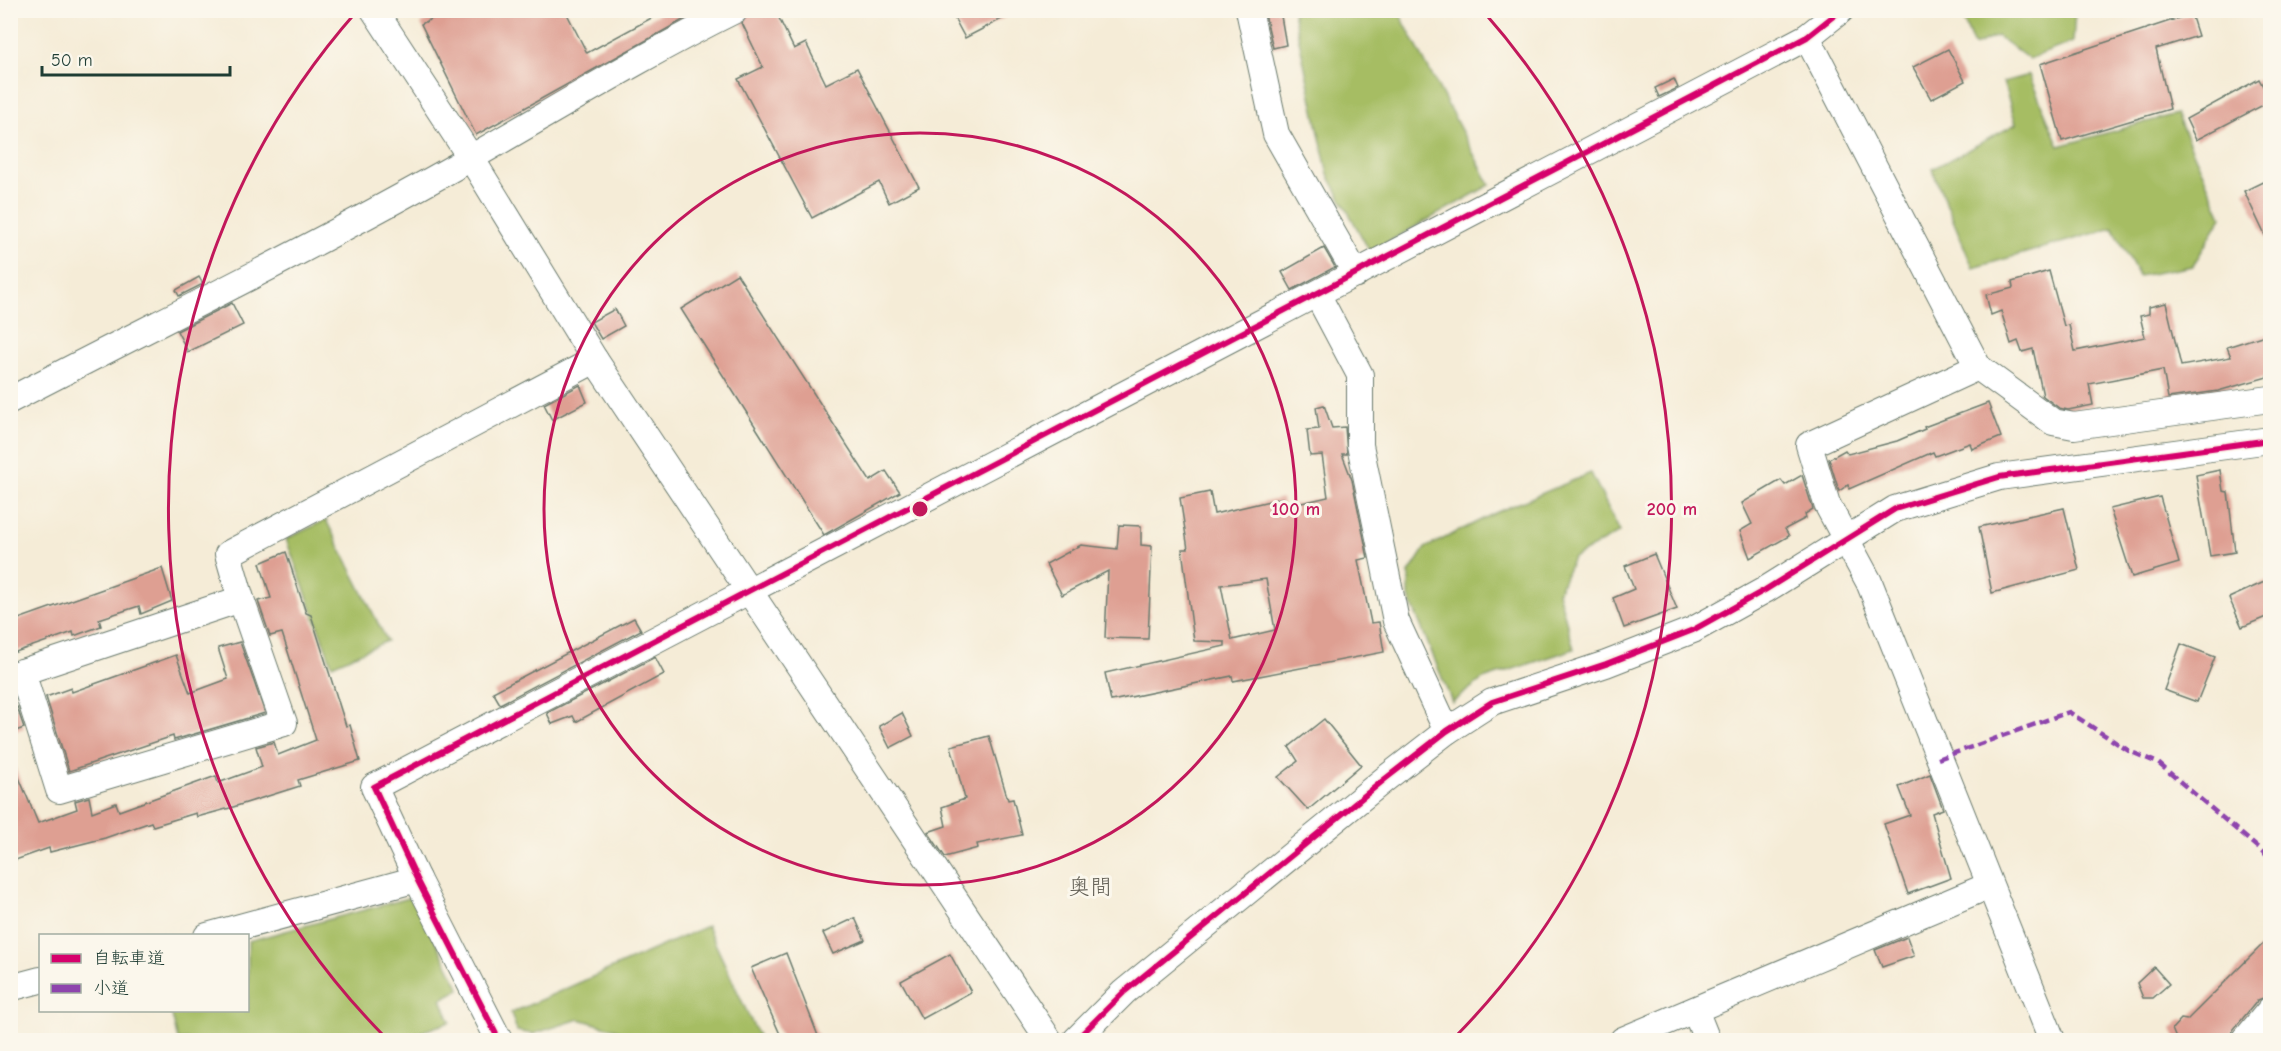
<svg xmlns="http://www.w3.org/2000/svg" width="2281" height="1051" font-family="'Comic Neue','Klee One',sans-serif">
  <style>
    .green { fill: #a6bd63; stroke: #627d4c; stroke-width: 1.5 }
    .building { fill: #de9f92; fill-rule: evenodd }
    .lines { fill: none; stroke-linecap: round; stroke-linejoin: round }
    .minor-casing { stroke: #6a7a6d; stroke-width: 28 }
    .minor { stroke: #fff; stroke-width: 26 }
    .quiet { stroke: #8e44ad; stroke-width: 4.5; stroke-dasharray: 9 4.5; stroke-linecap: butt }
    .cycleway-casing { stroke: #fbf7ec; stroke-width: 10 }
    .cycleway { stroke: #d6006c; stroke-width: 6 }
    .ring { fill: none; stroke: #c2185b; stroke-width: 3 }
    .labels { text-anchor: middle; stroke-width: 6; stroke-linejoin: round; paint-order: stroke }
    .quarter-label { font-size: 22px; fill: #625f55; stroke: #fbf7ec }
    .centre { fill: #c2185b; stroke: #fbf7ec; stroke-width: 3 }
    .ring-label { font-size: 18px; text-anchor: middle; font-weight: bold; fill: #c2185b; stroke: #fbf7ec; stroke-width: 6; stroke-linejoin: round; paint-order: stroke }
  </style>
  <rect width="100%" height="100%" fill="#fbf7ec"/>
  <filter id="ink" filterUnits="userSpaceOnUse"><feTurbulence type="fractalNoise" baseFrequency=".0167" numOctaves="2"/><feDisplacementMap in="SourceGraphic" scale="12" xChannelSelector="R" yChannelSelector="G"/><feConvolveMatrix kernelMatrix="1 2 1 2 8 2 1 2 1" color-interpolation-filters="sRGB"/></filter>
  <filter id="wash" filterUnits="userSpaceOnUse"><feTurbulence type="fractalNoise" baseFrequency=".008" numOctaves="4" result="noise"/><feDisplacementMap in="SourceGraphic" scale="24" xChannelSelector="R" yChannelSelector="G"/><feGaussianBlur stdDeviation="1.35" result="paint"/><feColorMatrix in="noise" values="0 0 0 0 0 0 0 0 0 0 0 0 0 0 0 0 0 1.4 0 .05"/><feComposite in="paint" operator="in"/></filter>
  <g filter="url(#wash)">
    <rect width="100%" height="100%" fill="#f5ecd7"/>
    <g class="green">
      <path d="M 1298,10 L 1398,11 L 1490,185 L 1370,252 L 1328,175 L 1293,12 Z"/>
      <path d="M 1960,11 L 2075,11 L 2073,42 L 2029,59 L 1997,36 L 1974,46 Z"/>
      <path d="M 2029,75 L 2059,146 L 2176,114 L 2222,216 L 2193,266 L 2139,276 L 2113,228 L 1973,268 L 1932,169 L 2016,124 L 2003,82 Z"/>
      <path d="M 1591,473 L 1620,532 L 1573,558 L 1558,592 L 1574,649 L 1483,679 L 1452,702 L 1409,597 L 1409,573 L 1425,548 L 1495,513 Z"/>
      <path d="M 326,520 L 387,641 L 332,665 L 286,539 Z"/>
      <path d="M 413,897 L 460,989 L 441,999 L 450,1022 L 397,1040 L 178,1040 L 171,1011 L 248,1010 L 248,941 Z"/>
      <path d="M 707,926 L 760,1040 L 623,1040 L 618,1030 L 579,1019 L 533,1034 L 517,1031 L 511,1013 Z"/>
    </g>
    <g id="blocks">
      <g class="building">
        <path d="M 450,10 L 565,10 L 587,53 L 666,10 L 701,10 L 476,135 L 421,24 Z"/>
        <path d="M 750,10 L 775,10 L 794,49 L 806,43 L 826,84 L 857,68 L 919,187 L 889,203 L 879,182 L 812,218 L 738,79 L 763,67 L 742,23 Z"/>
        <path d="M 950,10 L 1019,10 L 965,38 Z"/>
        <path d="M 1264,10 L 1280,10 L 1286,45 L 1273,48 Z"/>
        <path d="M 2191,14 L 2198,36 L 2156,49 L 2170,109 L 2062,141 L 2040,64 Z"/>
        <path d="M 1948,49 L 1965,81 L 1931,99 L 1913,67 Z"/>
        <path d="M 1674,79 L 1678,88 L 1659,97 L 1655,88 Z"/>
        <path d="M 2259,79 L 2271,101 L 2196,140 L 2186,119 Z"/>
        <path d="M 2271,178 L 2271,248 L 2244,191 Z"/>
        <path d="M 1324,248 L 1335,267 L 1292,290 L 1282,272 Z"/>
        <path d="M 2049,271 L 2064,326 L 2069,325 L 2075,351 L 2145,337 L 2140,316 L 2149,314 L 2149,307 L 2166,303 L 2181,366 L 2231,357 L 2227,347 L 2271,333 L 2271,376 L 2218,391 L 2168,398 L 2163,370 L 2089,384 L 2093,405 L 2068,410 L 2059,408 L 2043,396 L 2033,349 L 2022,352 L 2018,341 L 2011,344 L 2001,311 L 1991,315 L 1986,295 L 2013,288 L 2012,282 Z"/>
        <path d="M 737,274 L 870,481 L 886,471 L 900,492 L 824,535 L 681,309 Z"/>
        <path d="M 199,277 L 203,284 L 179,296 L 176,290 Z"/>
        <path d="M 232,303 L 243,325 L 188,352 L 177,331 Z"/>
        <path d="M 615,309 L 624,326 L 601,339 L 591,322 Z"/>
        <path d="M 580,385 L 587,402 L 552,420 L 544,404 Z"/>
        <path d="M 1988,403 L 2001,437 L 1972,449 L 1970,443 L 1935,456 L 1933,452 L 1849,489 L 1848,485 L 1839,491 L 1829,459 L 1845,450 L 1848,454 L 1897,441 L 1925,429 L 1924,427 Z"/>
        <path d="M 1324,405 L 1332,428 L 1345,427 L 1347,454 L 1342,454 L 1352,480 L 1368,558 L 1358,560 L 1371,623 L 1379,622 L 1384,652 L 1233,681 L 1232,676 L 1111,701 L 1105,673 L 1225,646 L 1225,642 L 1194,641 L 1182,549 L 1188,549 L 1180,498 L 1210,492 L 1214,514 L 1282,498 L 1284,507 L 1328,497 L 1322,455 L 1310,456 L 1307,430 L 1319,429 L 1316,407 ZM 1266,579 L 1275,630 L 1232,640 L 1221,585 Z"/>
        <path d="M 2220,470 L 2223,491 L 2228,492 L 2235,552 L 2210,556 L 2196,475 Z"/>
        <path d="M 1802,475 L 1813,509 L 1805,514 L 1806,518 L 1785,529 L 1789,536 L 1750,558 L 1740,531 L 1752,524 L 1742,503 L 1781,480 L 1785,485 Z"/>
        <path d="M 2160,497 L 2179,563 L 2132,577 L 2110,509 Z"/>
        <path d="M 2064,508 L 2079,570 L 1992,593 L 1979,527 Z"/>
        <path d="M 1119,525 L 1141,526 L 1141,545 L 1152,546 L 1148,639 L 1105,638 L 1108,571 L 1062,595 L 1046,564 L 1081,545 L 1117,549 Z"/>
        <path d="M 286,552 L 306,613 L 311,615 L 346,726 L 350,725 L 360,761 L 298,780 L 300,786 L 230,808 L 197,817 L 196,813 L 153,826 L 151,822 L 105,838 L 50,852 L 49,848 L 10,862 L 10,756 L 38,823 L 77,809 L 75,801 L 89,797 L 92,812 L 116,803 L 119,811 L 216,776 L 218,783 L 262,767 L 256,747 L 274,742 L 278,755 L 316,740 L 282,633 L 270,636 L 258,601 L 271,598 L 260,563 Z"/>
        <path d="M 1654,554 L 1677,609 L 1624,628 L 1613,598 L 1634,589 L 1625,566 Z"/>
        <path d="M 162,568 L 172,601 L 141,614 L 139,606 L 99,619 L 101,626 L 74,636 L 73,632 L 10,654 L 10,622 Z"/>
        <path d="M 2271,579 L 2271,615 L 2242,627 L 2229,598 Z"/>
        <path d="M 634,618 L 641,630 L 500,704 L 493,692 Z"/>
        <path d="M 240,642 L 265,713 L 174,740 L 173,736 L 69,771 L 46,697 L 71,688 L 72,692 L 176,655 L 190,693 L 228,679 L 218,648 Z"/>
        <path d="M 2181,644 L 2215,657 L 2197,702 L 2164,690 Z"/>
        <path d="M 655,657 L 664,674 L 576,722 L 573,716 L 552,724 L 547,713 Z"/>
        <path d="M 17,707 L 24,728 L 10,733 L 10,710 Z"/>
        <path d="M 902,713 L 913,736 L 890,748 L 879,726 Z"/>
        <path d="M 1324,719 L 1361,765 L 1308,810 L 1278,777 L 1298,761 L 1289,747 Z"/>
        <path d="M 989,736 L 1008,800 L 1013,799 L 1022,835 L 977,844 L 978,848 L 945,857 L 928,832 L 946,826 L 942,807 L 965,799 L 951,746 Z"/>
        <path d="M 1930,774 L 1943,809 L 1932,813 L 1951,878 L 1908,894 L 1884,824 L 1910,815 L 1899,787 Z"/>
        <path d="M 855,918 L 865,940 L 833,954 L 823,933 Z"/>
        <path d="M 2271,936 L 2271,995 L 2258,1000 L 2233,1030 L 2230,1041 L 2177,1041 L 2172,1029 L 2181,1019 L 2187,1020 Z"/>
        <path d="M 1907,937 L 1914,956 L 1882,967 L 1875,950 Z"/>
        <path d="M 786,953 L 820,1041 L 783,1041 L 751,968 Z"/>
        <path d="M 950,954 L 971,992 L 922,1019 L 901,981 Z"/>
        <path d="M 2154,967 L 2169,984 L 2153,998 L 2143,998 L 2137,983 Z"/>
      </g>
    </g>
  </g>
  <g filter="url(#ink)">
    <use href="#blocks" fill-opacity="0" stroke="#6a7a6d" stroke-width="1.5"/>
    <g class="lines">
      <defs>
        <g id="minor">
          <path d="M 374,10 L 471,158 L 595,360 L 1049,1040"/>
          <path d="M 1249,10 L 1276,134 L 1356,274"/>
          <path d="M 1807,37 L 1978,367 L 2053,422 L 2074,426 L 2270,399"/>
          <path d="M 1317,294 L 1360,375 L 1360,445 L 1396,621 L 1447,731"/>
          <path d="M 1978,367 L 1809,445 L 1827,504 L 1869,582 L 2052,1040"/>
          <path d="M 10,400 C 158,323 308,250 453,168 C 547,115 638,58 735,10"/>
          <path d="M 22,672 L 59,790 L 284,723 L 241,599"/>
          <path d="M 10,676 L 241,599 L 228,554 L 595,360"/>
          <path d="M 207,936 L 417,879"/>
          <path d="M 10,988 L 40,980"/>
          <path d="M 1695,1010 L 1707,1040"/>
          <path d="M 499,1040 L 417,879 L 374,787 L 1807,37 L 1841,10"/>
          <path d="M 1076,1040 L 1124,992 L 1385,779 L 1447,731 L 1492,702 L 1606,664 L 1693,630 L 1765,590 L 1895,509 L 1999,477 L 2270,440"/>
          <path d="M 1623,1040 L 1988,886"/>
          <path d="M 2245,1040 L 2270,1010"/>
        </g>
      </defs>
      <use href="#minor" class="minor-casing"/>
      <use href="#minor" class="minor"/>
      <path class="quiet" d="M 1938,759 L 2069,712 L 2129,751 L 2158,763 L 2270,858"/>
      <defs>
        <g id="cycleway">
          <path d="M 499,1040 L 417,879 L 374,787 L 1807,37 L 1841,10"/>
          <path d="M 1076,1040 L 1124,992 L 1385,779 L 1447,731 L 1492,702 L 1606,664 L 1693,630 L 1765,590 L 1895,509 L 1999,477 L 2270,440"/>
        </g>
      </defs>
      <use href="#cycleway" class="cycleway-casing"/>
      <use href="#cycleway" class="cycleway"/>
    </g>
  </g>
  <g class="ring">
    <circle cx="920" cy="509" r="376"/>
    <path d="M384 1036A752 752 0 0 1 357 11M1483 11A752 752 0 0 1 1456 1036"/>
  </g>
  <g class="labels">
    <g class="quarter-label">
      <text x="1090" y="894">奥間</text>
    </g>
  </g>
  <circle cx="920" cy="509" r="9" class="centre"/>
  <g class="ring-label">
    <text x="1296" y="515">100 m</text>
    <text x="1672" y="515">200 m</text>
  </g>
  <rect width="2281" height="1051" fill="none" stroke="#fbf7ec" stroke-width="36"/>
  <rect x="39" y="934" width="210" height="78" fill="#fbf7ec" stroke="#a3ada2" stroke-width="1.5"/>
  <rect x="51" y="954" width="30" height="9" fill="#d6006c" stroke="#a3ada2" stroke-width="1.5"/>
  <text x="93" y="964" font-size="18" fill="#1f3d34">自転車道</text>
  <rect x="51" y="984" width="30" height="9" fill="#8e44ad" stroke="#a3ada2" stroke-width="1.5"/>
  <text x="93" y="994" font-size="18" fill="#1f3d34">小道</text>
  <path d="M42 66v9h188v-9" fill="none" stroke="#1f3d34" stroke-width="3"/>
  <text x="51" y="66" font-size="18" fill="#1f3d34" stroke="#fbf7ec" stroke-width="4.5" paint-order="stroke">50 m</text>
</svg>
